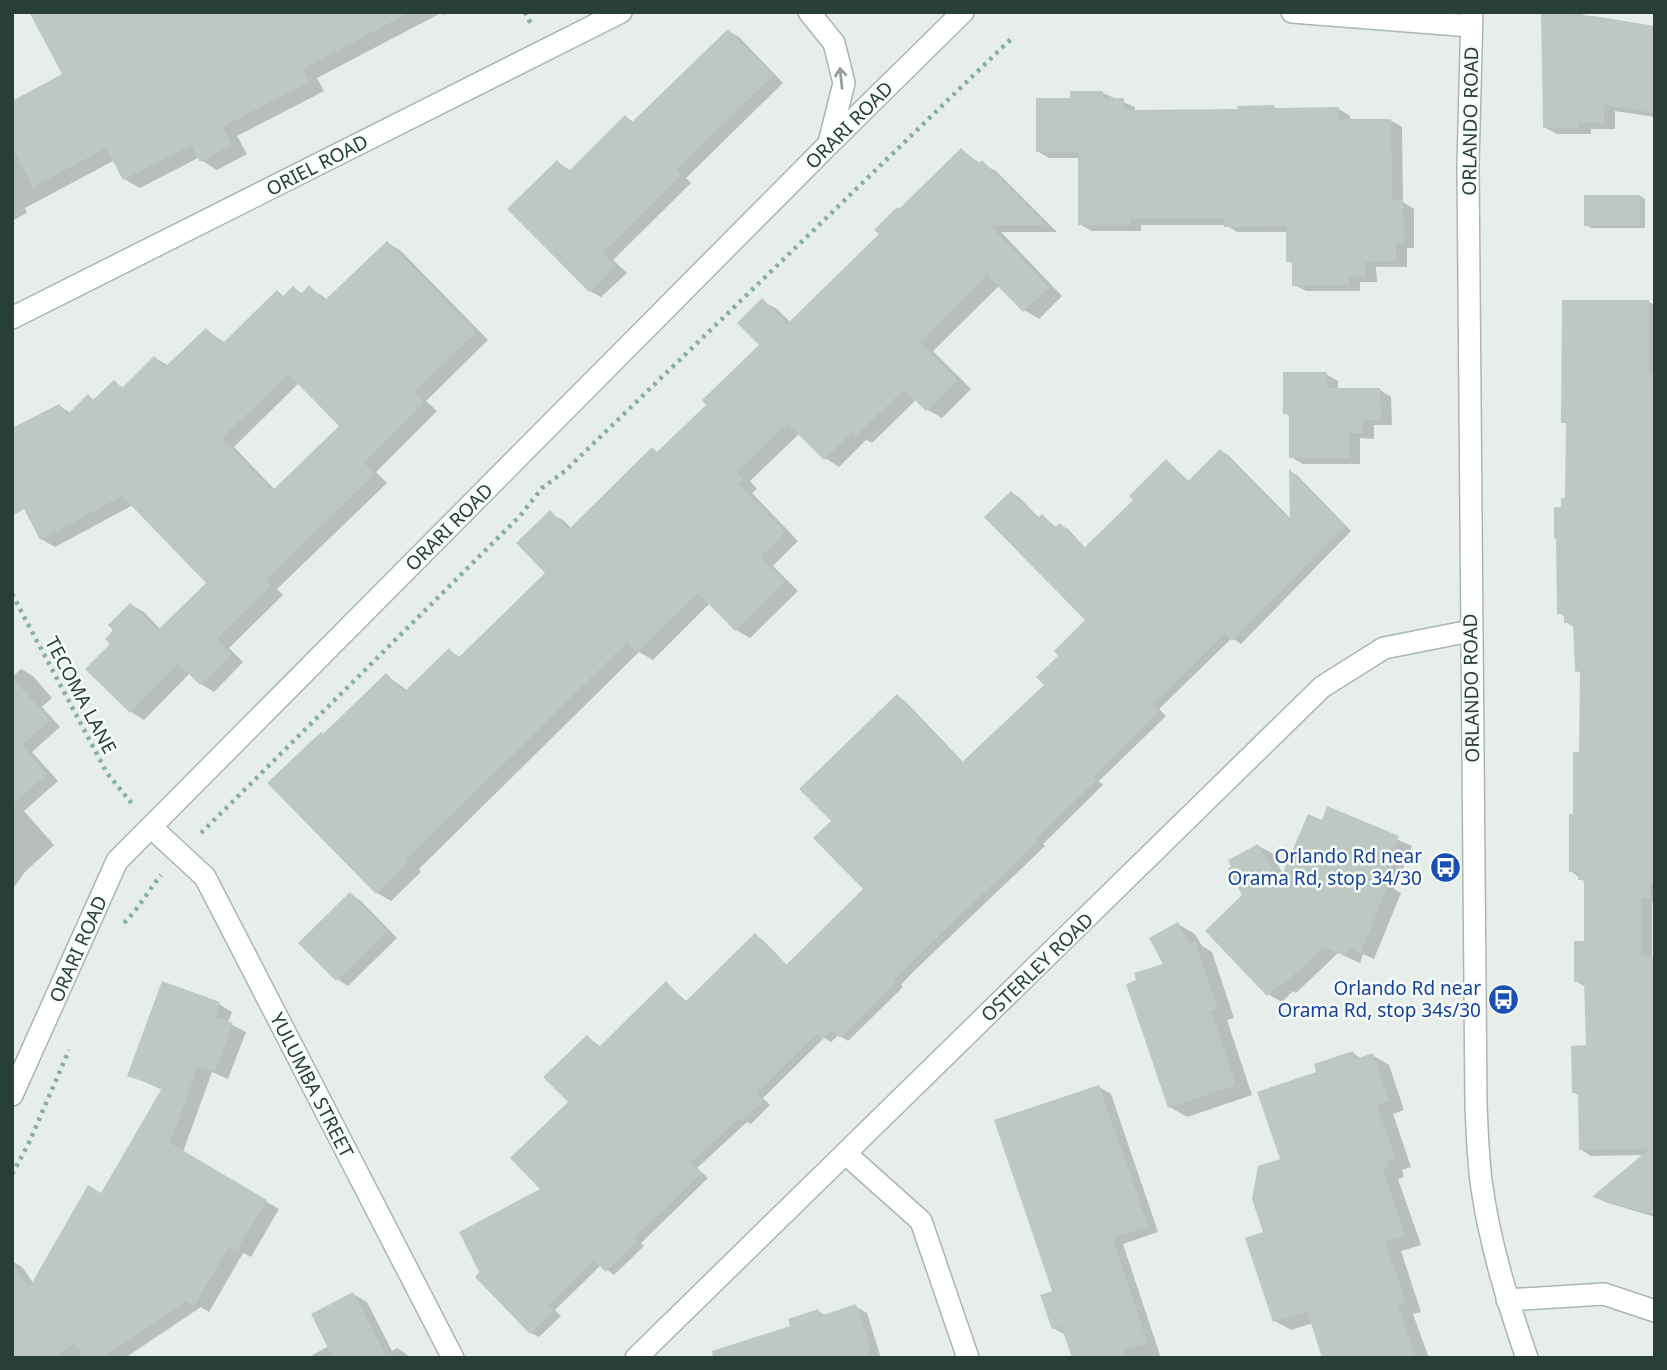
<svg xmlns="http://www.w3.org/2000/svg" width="1667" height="1370" font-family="'Noto Sans',sans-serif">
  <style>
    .shadow { fill: #0003; fill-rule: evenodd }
    .building { fill: #bcc9c3; fill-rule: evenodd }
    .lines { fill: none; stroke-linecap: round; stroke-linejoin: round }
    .minor-casing { stroke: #aab6b1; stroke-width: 24 }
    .path { stroke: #8aafa1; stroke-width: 4.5; stroke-dasharray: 3.5 5; stroke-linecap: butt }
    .minor { stroke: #fff; stroke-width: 21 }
    .oneway { stroke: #939f9b }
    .labels { text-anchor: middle; stroke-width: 5; stroke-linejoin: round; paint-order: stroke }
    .street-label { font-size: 19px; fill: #273f37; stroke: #f7fbf9 }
    .transit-label { font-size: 19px; fill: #164399; stroke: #f7fbf9; text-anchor: end }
  </style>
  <rect width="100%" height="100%" fill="#e7eeea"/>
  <g class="shadow">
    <path d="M 31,12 L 450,12 L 445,15 L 441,13 L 317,78 L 324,91 L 237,136 L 247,154 L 217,170 L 198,158 L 140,188 L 124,179 L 115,160 L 25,208 L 27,213 L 12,221 L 12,103 L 65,75 Z"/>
    <path d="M 1543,12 L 1579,12 L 1587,17 L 1655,28 L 1655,117 L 1615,111 L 1615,129 L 1591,129 L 1591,134 L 1557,134 L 1544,127 Z"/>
    <path d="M 728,31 L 739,37 L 783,83 L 686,178 L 691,183 L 613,260 L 627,273 L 601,297 L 590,291 L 557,162 L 571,171 L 625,117 L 634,122 Z"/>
    <path d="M 1103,93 L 1135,107 L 1135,111 L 1240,111 L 1274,107 L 1279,110 L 1339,109 L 1350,116 L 1350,121 L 1390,120 L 1402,127 L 1403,202 L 1414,209 L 1414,248 L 1407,248 L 1407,267 L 1376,267 L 1377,282 L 1360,282 L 1360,291 L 1306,291 L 1294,285 L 1294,264 L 1288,261 L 1288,232 L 1237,232 L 1226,225 L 1141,225 L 1141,231 L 1091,231 L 1080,224 L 1080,158 L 1049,158 L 1037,151 L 1072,100 Z"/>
    <path d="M 961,150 L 981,164 L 996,171 L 1057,232 L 1001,232 L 1062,296 L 1039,319 L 1024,310 L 1000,285 L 933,351 L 971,389 L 942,418 L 928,410 L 917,399 L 872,443 L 866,440 L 839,467 L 825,458 L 800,433 L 750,481 L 757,489 L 752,493 L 798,541 L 773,566 L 798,591 L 750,638 L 736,630 L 710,603 L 653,660 L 639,652 L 419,869 L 421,872 L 391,901 L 377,893 L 324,736 L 386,675 L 408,691 L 449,650 L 461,658 L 547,573 L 550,513 L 564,521 L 572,529 L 653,449 L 659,453 L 709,405 L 762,345 L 762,301 L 777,309 L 791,323 L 882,234 L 899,211 Z"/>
    <path d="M 1640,196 L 1645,199 L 1645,228 L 1591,228 L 1586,225 Z"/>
    <path d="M 387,243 L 400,250 L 488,340 L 426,401 L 437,411 L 376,472 L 387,483 L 277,589 L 283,595 L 229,648 L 243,662 L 214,692 L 201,684 L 190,673 L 144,720 L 131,712 L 88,669 L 112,644 L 131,605 L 144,612 L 161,630 L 208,583 L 133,505 L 55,547 L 41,539 L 59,406 L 71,413 L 88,396 L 96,401 L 114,382 L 124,388 L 155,358 L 169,366 L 206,330 L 225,343 L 277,292 L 285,297 L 294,288 L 303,294 L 310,288 L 328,300 ZM 299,383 L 342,427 L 275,490 L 234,447 Z"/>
    <path d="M 1649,302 L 1655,305 L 1655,903 L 1652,903 L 1652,958 L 1655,958 L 1655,1217 L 1605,1202 L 1595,1197 L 1645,1155 L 1591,1156 L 1580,1149 L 1580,1096 L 1573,1092 L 1588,1047 L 1585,987 L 1576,981 L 1585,943 L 1585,882 L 1571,871 L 1581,754 L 1581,673 L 1576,670 L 1575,628 L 1566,622 L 1566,617 L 1559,613 L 1563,508 L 1567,500 L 1567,424 L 1563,422 Z"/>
    <path d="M 1326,374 L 1338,381 L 1338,390 L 1380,390 L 1391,397 L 1392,425 L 1374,425 L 1374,439 L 1360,438 L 1360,464 L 1303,464 L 1291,457 L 1291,417 L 1285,413 Z"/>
    <path d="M 1221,451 L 1228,455 L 1292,520 L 1291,472 L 1297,475 L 1351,531 L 1241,644 L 1232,638 L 1159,709 L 1166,716 L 1099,781 L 1103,785 L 1043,844 L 1045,846 L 912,973 L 901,985 L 903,987 L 848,1041 L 839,1035 L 831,1042 L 824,1038 L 763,1098 L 770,1105 L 751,1124 L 747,1122 L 697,1168 L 708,1178 L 641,1243 L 644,1246 L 614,1275 L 601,1265 L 555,1310 L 561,1316 L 539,1337 L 531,1333 L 477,1277 L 543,1190 L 587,1037 L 601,1047 L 666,983 L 687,1002 L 755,935 L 763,940 L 787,965 L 865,889 L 833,821 L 897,697 L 905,701 L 964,763 L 1046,685 L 1060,656 L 1088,620 L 1011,493 L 1019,497 L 1040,519 L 1042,516 L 1057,528 L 1060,525 L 1068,529 L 1086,549 L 1136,500 L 1166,461 L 1190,482 Z"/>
    <path d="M 21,669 L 33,676 L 52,698 L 42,707 L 60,727 L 32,752 L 58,781 L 24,811 L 54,845 L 25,872 L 12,890 L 12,677 Z"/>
    <path d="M 1328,809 L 1412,846 L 1394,889 L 1401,893 L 1374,959 L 1363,954 L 1360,963 L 1338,953 L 1296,993 L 1293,991 L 1282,1002 L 1268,994 L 1245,895 L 1258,846 L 1272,853 L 1283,875 L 1323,822 Z"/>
    <path d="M 350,894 L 361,901 L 397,938 L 348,986 L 337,979 Z"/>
    <path d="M 1178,924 L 1195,934 L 1202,946 L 1212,952 L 1234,1018 L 1227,1020 L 1252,1095 L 1187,1117 L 1170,1107 L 1165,965 Z"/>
    <path d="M 219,1004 L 232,1012 L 228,1023 L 246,1032 L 228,1079 L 212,1072 L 183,1152 L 279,1209 L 251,1257 L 243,1253 L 209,1312 L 201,1307 L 125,1358 L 12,1358 L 12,1261 L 22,1267 L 34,1284 L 102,1195 L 163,1090 L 129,1075 Z"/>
    <path d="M 1353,1053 L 1362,1059 L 1372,1055 L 1389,1065 L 1404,1110 L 1393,1114 L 1411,1167 L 1402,1170 L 1404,1177 L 1398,1179 L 1421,1245 L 1401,1251 L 1421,1312 L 1413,1314 L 1429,1358 L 1324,1358 L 1313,1323 L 1291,1330 L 1275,1321 L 1265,1233 L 1282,1160 L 1319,1073 Z"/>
    <path d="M 1099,1087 L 1111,1094 L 1158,1232 L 1123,1244 L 1161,1358 L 1073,1358 L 1064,1334 L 1053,1328 L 1054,1293 Z"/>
    <path d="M 353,1294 L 367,1302 L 392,1351 L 397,1348 L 412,1358 L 307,1358 L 329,1346 Z"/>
    <path d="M 855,1306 L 867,1313 L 881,1358 L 775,1358 L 792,1327 L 818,1311 L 826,1316 Z"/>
  </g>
  <g class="building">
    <path d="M 29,12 L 410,12 L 303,69 L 309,82 L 222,127 L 232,145 L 200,162 L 191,145 L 123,180 L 106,148 L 33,187 L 12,147 L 12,101 L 62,74 Z"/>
    <path d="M 1541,12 L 1574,12 L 1574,15 L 1594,16 L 1655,26 L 1655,113 L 1604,105 L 1604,123 L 1579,123 L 1579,128 L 1543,128 Z"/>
    <path d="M 728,29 L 773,75 L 676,170 L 681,175 L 603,253 L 616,266 L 589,292 L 507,209 L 557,160 L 568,172 L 625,115 L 632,122 Z"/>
    <path d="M 1070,91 L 1103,91 L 1103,98 L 1124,98 L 1124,110 L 1238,109 L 1237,106 L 1274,105 L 1274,108 L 1339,107 L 1339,119 L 1391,119 L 1392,200 L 1403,200 L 1404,242 L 1396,242 L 1396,261 L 1365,262 L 1366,276 L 1349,277 L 1349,285 L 1292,286 L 1292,262 L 1286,262 L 1286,226 L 1224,227 L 1224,219 L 1130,219 L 1130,225 L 1078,225 L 1078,152 L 1036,152 L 1036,98 L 1070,98 Z"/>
    <path d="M 961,148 L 978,164 L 982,160 L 1046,225 L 989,225 L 1049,287 L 1023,312 L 987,275 L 920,342 L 958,380 L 926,411 L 904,389 L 856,436 L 852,432 L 824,460 L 787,423 L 737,472 L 744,480 L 739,484 L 785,532 L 760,557 L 785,582 L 735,631 L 698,593 L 637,653 L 627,642 L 406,860 L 408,863 L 376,894 L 267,783 L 321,732 L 323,734 L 386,673 L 404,692 L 449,648 L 458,658 L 545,573 L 516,543 L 550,510 L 568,530 L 652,447 L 657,452 L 706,405 L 702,400 L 759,345 L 737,323 L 762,298 L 787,324 L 879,234 L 874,230 L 897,207 L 899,209 Z"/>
    <rect x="1584" y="195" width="56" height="31"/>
    <path d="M 387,241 L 476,332 L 414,392 L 424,403 L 364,463 L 374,474 L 265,581 L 271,586 L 217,639 L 231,654 L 200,685 L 178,663 L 130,713 L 85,669 L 110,644 L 105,639 L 113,630 L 108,625 L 130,603 L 158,630 L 206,583 L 122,496 L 40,540 L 24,509 L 12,516 L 12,428 L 59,404 L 68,414 L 88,394 L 93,400 L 114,380 L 122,388 L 154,356 L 165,367 L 206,328 L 222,344 L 277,290 L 283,296 L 293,286 L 301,294 L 309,285 L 324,301 ZM 288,374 L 339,426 L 272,491 L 222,438 Z"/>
    <path d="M 1562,300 L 1649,300 L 1649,374 L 1655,374 L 1655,884 L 1650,884 L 1650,898 L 1641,898 L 1641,956 L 1653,957 L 1655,1215 L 1592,1197 L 1649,1149 L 1579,1150 L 1578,1093 L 1572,1093 L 1571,1046 L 1586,1045 L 1584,982 L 1574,982 L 1574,941 L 1584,941 L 1584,880 L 1578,880 L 1578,872 L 1569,872 L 1569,814 L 1573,814 L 1573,752 L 1579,752 L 1580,671 L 1575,672 L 1573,623 L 1564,623 L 1564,614 L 1557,614 L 1556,539 L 1554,539 L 1554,507 L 1561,507 L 1561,498 L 1565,498 L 1566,423 L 1561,423 Z"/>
    <path d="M 1283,372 L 1327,372 L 1327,388 L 1380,388 L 1381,420 L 1363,420 L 1363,433 L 1349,433 L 1349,458 L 1289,458 L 1289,414 L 1283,414 Z"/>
    <path d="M 1220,449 L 1290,520 L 1289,469 L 1345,526 L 1232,641 L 1225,633 L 1153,704 L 1159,711 L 1093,776 L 1096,780 L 1036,839 L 1038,841 L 904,969 L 894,980 L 896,982 L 840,1038 L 832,1030 L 822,1039 L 817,1034 L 756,1093 L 764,1100 L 742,1121 L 739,1118 L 691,1163 L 702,1173 L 634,1238 L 637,1241 L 606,1272 L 594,1260 L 549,1305 L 554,1311 L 530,1334 L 475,1277 L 479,1272 L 459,1232 L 540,1189 L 510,1158 L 568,1102 L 543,1077 L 587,1035 L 599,1047 L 666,981 L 685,1002 L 755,933 L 786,965 L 863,889 L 813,838 L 831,821 L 799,789 L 897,694 L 962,762 L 1044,685 L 1036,677 L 1058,656 L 1054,651 L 1085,620 L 984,517 L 1011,491 L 1038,518 L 1042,514 L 1055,527 L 1060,523 L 1084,548 L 1133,500 L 1129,496 L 1166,459 L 1188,481 Z"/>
    <path d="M 12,678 L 50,720 L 22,745 L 47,774 L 12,805 Z"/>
    <path d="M 1327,806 L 1399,836 L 1381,881 L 1388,884 L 1361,953 L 1349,948 L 1346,956 L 1323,947 L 1282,986 L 1280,984 L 1267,996 L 1205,931 L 1242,895 L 1228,868 L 1231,867 L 1228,860 L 1258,844 L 1279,882 L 1308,814 L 1322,820 Z"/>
    <path d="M 350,892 L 387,931 L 336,981 L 298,943 Z"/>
    <path d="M 1178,922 L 1190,945 L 1195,941 L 1218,1008 L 1211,1011 L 1236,1085 L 1168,1108 L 1126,984 L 1136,980 L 1134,973 L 1163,964 L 1149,938 Z"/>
    <path d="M 162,981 L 220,1002 L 215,1017 L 233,1023 L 215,1072 L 198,1066 L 170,1143 L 267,1200 L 236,1251 L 229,1247 L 194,1306 L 186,1301 L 101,1358 L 84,1358 L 74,1343 L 52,1358 L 12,1358 L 12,1262 L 29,1288 L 88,1185 L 101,1193 L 162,1088 L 127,1076 Z"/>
    <path d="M 1353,1051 L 1356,1059 L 1373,1053 L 1389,1101 L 1377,1105 L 1395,1158 L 1386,1161 L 1389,1168 L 1383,1170 L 1406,1236 L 1385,1242 L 1406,1302 L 1398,1305 L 1416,1358 L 1322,1358 L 1307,1311 L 1273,1322 L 1245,1238 L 1263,1232 L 1252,1199 L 1258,1166 L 1280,1159 L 1257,1092 L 1316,1072 L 1314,1064 Z"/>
    <path d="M 1099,1085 L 1148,1226 L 1113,1238 L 1147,1343 L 1124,1350 L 1126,1358 L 1072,1358 L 1061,1326 L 1052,1329 L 1040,1295 L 1052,1291 L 994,1120 Z"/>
    <path d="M 353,1292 L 387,1358 L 333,1358 L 311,1314 Z"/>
    <path d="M 856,1304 L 871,1349 L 868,1350 L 870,1358 L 713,1358 L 712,1351 L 790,1326 L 788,1319 L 818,1309 L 820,1316 Z"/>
  </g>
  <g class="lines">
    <defs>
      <g id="minor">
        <path d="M 809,12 L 834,43 L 844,83 L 829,143"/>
        <path d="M 1292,12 L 1471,26"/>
        <path d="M 1472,12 L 1468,164 L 1476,1105 C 1477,1130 1478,1156 1481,1181 C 1489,1241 1507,1300 1527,1358"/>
        <path d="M 12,318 L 621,12"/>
        <path d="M 151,827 L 205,877 L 453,1358"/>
        <path d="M 12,1095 L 117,861 L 828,145 L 963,12"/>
        <path d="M 846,1154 L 921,1221 L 968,1358"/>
        <path d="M 1507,1300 L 1604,1294 L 1655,1311"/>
        <path d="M 636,1358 L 1322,687 L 1384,648 L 1470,631"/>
      </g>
    </defs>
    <use href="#minor" class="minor-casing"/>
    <g class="path">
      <path d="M 525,12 L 532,26"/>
      <path d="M 12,594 L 107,773 L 133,805"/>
      <path d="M 201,833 L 520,516 L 542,488 L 565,471 L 1012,38"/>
      <path d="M 124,923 C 139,908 148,891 161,875"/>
      <path d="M 12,1174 L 28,1145 L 69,1050"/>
    </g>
    <use href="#minor" class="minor"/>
  </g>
  <defs><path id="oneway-shaft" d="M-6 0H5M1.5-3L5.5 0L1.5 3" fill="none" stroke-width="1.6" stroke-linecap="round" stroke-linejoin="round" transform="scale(1.75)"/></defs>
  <use class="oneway" href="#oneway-shaft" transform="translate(841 78) rotate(-96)"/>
  <defs>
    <symbol id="bus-disc" viewBox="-11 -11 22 22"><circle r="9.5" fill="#1a4fb4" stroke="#f7fbf9"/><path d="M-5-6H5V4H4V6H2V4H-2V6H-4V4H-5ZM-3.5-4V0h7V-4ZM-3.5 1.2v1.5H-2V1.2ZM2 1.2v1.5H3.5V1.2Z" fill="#fff"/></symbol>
  </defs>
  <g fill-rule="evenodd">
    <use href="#bus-disc" x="1428" y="850" width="35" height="35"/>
    <use href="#bus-disc" x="1486" y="982" width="35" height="35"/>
  </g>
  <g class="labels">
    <g class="street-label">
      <text transform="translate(1470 121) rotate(-89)" y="7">ORLANDO ROAD</text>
      <text transform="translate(849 125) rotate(-45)" y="7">ORARI ROAD</text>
      <text transform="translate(317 165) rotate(-27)" y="7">ORIEL ROAD</text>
      <text transform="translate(449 527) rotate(-45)" y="7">ORARI ROAD</text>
      <text transform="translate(1471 688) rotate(-91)" y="7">ORLANDO ROAD</text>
      <text transform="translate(81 695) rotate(62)" y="7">TECOMA LANE</text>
      <text transform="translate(78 949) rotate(-66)" y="7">ORARI ROAD</text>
      <text transform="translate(1037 967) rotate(-44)" y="7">OSTERLEY ROAD</text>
      <text transform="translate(312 1085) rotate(63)" y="7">YULUMBA STREET</text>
    </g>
    <g class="transit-label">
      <text x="1422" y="863">Orlando Rd near<tspan x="1422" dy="22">Orama Rd, stop 34/30</tspan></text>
      <text x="1481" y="995">Orlando Rd near<tspan x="1481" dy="22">Orama Rd, stop 34s/30</tspan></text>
    </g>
  </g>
  <rect width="1667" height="1370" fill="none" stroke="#273f37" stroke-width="28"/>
</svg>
